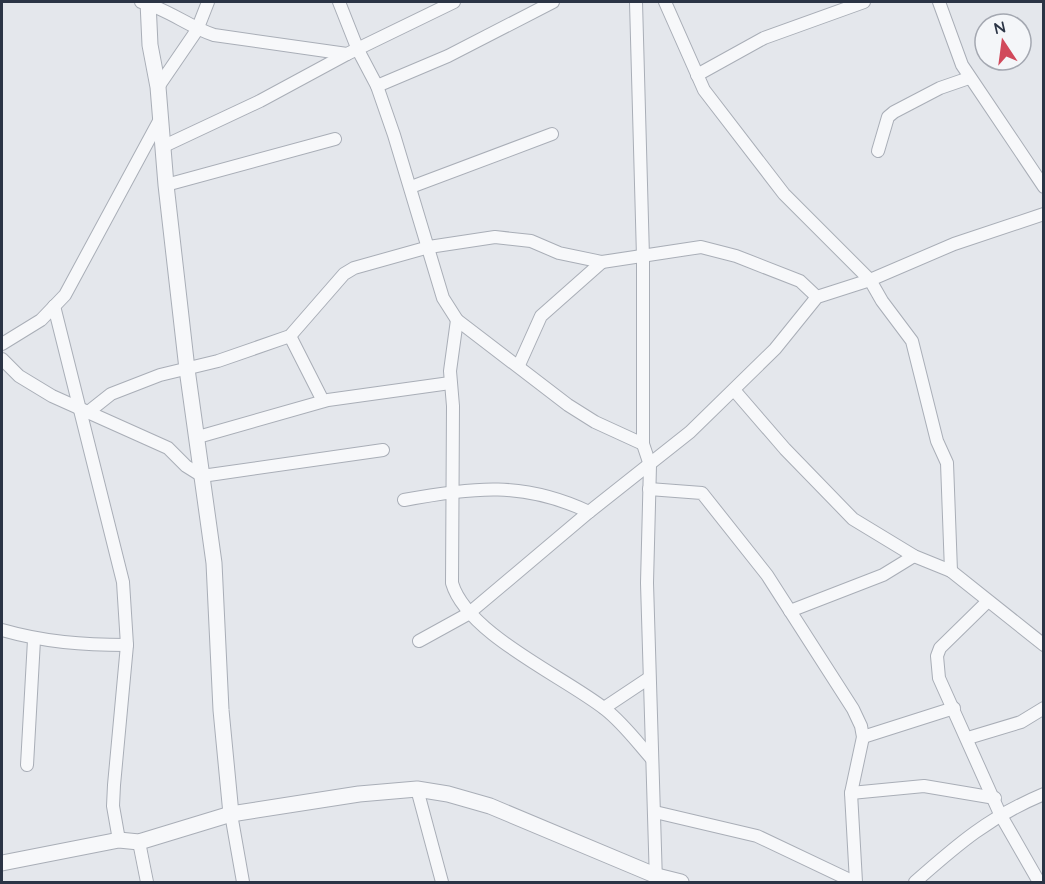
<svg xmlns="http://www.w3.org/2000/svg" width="1045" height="884" font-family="Quicksand,sans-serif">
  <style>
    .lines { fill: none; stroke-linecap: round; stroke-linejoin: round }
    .minor-casing { stroke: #a9aeb7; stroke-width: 14 }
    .tertiary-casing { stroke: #a9aeb7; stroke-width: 17 }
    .minor { stroke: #f7f8fa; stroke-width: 12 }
    .tertiary { stroke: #f7f8fa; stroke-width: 15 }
  </style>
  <rect width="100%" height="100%" fill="#e4e7ec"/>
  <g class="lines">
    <defs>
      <g id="minor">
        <path d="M 141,2 C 168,9 189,27 214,35 L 347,54 L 454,2"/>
        <path d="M 339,2 L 358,50 L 377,86 L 394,135 L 443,298 L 457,320 L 568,405 L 595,422 L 643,444"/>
        <path d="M 636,2 L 643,257 L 643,444 L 650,465 L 647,583 L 656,882"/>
        <path d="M 665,2 L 704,90 L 784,194 L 870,280 L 882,301 L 912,341 L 937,441 L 947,463 L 951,571"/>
        <path d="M 939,2 L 962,65 L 1044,187"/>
        <path d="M 697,75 L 764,38 L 864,2"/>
        <path d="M 377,86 L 448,56 L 553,2"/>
        <path d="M 158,87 L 197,30 L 208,2"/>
        <path d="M 162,147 L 260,101 L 347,54"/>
        <path d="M 878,151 L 888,117 L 894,112 L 940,88 L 969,78"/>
        <path d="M 166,185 L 335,139"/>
        <path d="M 411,187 L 552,134"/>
        <path d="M 54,306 L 123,582 L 127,645 L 114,785 L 113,806 L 119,840"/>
        <path d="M 457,320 L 450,371 L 453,406 L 452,583 C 467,634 563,676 605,709 C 623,723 637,742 652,759"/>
        <path d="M 290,336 L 323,401"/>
        <path d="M 2,344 L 41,320 L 65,295 L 159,121"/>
        <path d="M 2,359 L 19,376 L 52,396 L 168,448 L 186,466 L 202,476 L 383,450"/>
        <path d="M 519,365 L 541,316 L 602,262"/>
        <path d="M 734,390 L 785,449 L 853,519 L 914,556 L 951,571 L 1044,645"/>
        <path d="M 87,413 L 111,394 L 160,375 L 218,361 L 290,336 L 344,274 L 354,268 L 429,247 L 495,237 L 531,241 L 559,253 L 602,262 L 701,247 L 736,256 L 800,281 L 817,297"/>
        <path d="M 198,437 L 328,400 L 450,383"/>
        <path d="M 649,489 L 702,493 L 767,575 L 853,709 L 861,726 L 863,737 L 851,793 L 856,882"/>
        <path d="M 404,500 C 473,487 524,481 589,512"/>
        <path d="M 987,602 L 940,648 L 937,656 L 939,678 L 1000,814 L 1039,882"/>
        <path d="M 790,611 L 883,575 L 914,556"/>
        <path d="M 2,630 C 44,642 83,645 127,645"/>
        <path d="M 419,641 L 468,614 L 589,512 L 690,432 L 775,349 L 817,297 L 870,280 L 954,244 L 1044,214"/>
        <path d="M 604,708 L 649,678"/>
        <path d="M 863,737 L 954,708"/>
        <path d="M 968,738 L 1021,722 L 1044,708"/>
        <path d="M 27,765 L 34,640"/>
        <path d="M 417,789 L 442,882"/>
        <path d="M 851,793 L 924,786 L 995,798"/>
        <path d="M 655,812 L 757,836 L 854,882"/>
        <path d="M 231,814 L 243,882"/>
        <path d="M 139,842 L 147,882"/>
        <path d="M 915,882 C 958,844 989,817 1044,794"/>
      </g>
      <g id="tertiary">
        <path d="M 148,2 L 150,45 L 158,87 L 166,185 L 187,369 L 214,563 L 221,710 L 231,814"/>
        <path d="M 2,863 L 119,840 L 139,842 L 231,814 L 359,794 L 417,789 L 448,794 L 490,806 L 657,876 L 681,882"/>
      </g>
    </defs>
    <use href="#minor" class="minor-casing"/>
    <use href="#tertiary" class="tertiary-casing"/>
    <use href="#minor" class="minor"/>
    <use href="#tertiary" class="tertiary"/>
  </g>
  <rect width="1045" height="884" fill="none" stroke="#2b3445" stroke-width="6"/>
  <g transform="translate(1003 42) rotate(347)"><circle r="28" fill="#f4f6f9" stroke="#a4a8b1" stroke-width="1.5"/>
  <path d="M0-4.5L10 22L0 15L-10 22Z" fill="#d1495b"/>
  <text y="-9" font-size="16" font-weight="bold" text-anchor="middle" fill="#2b3445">N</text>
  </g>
</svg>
